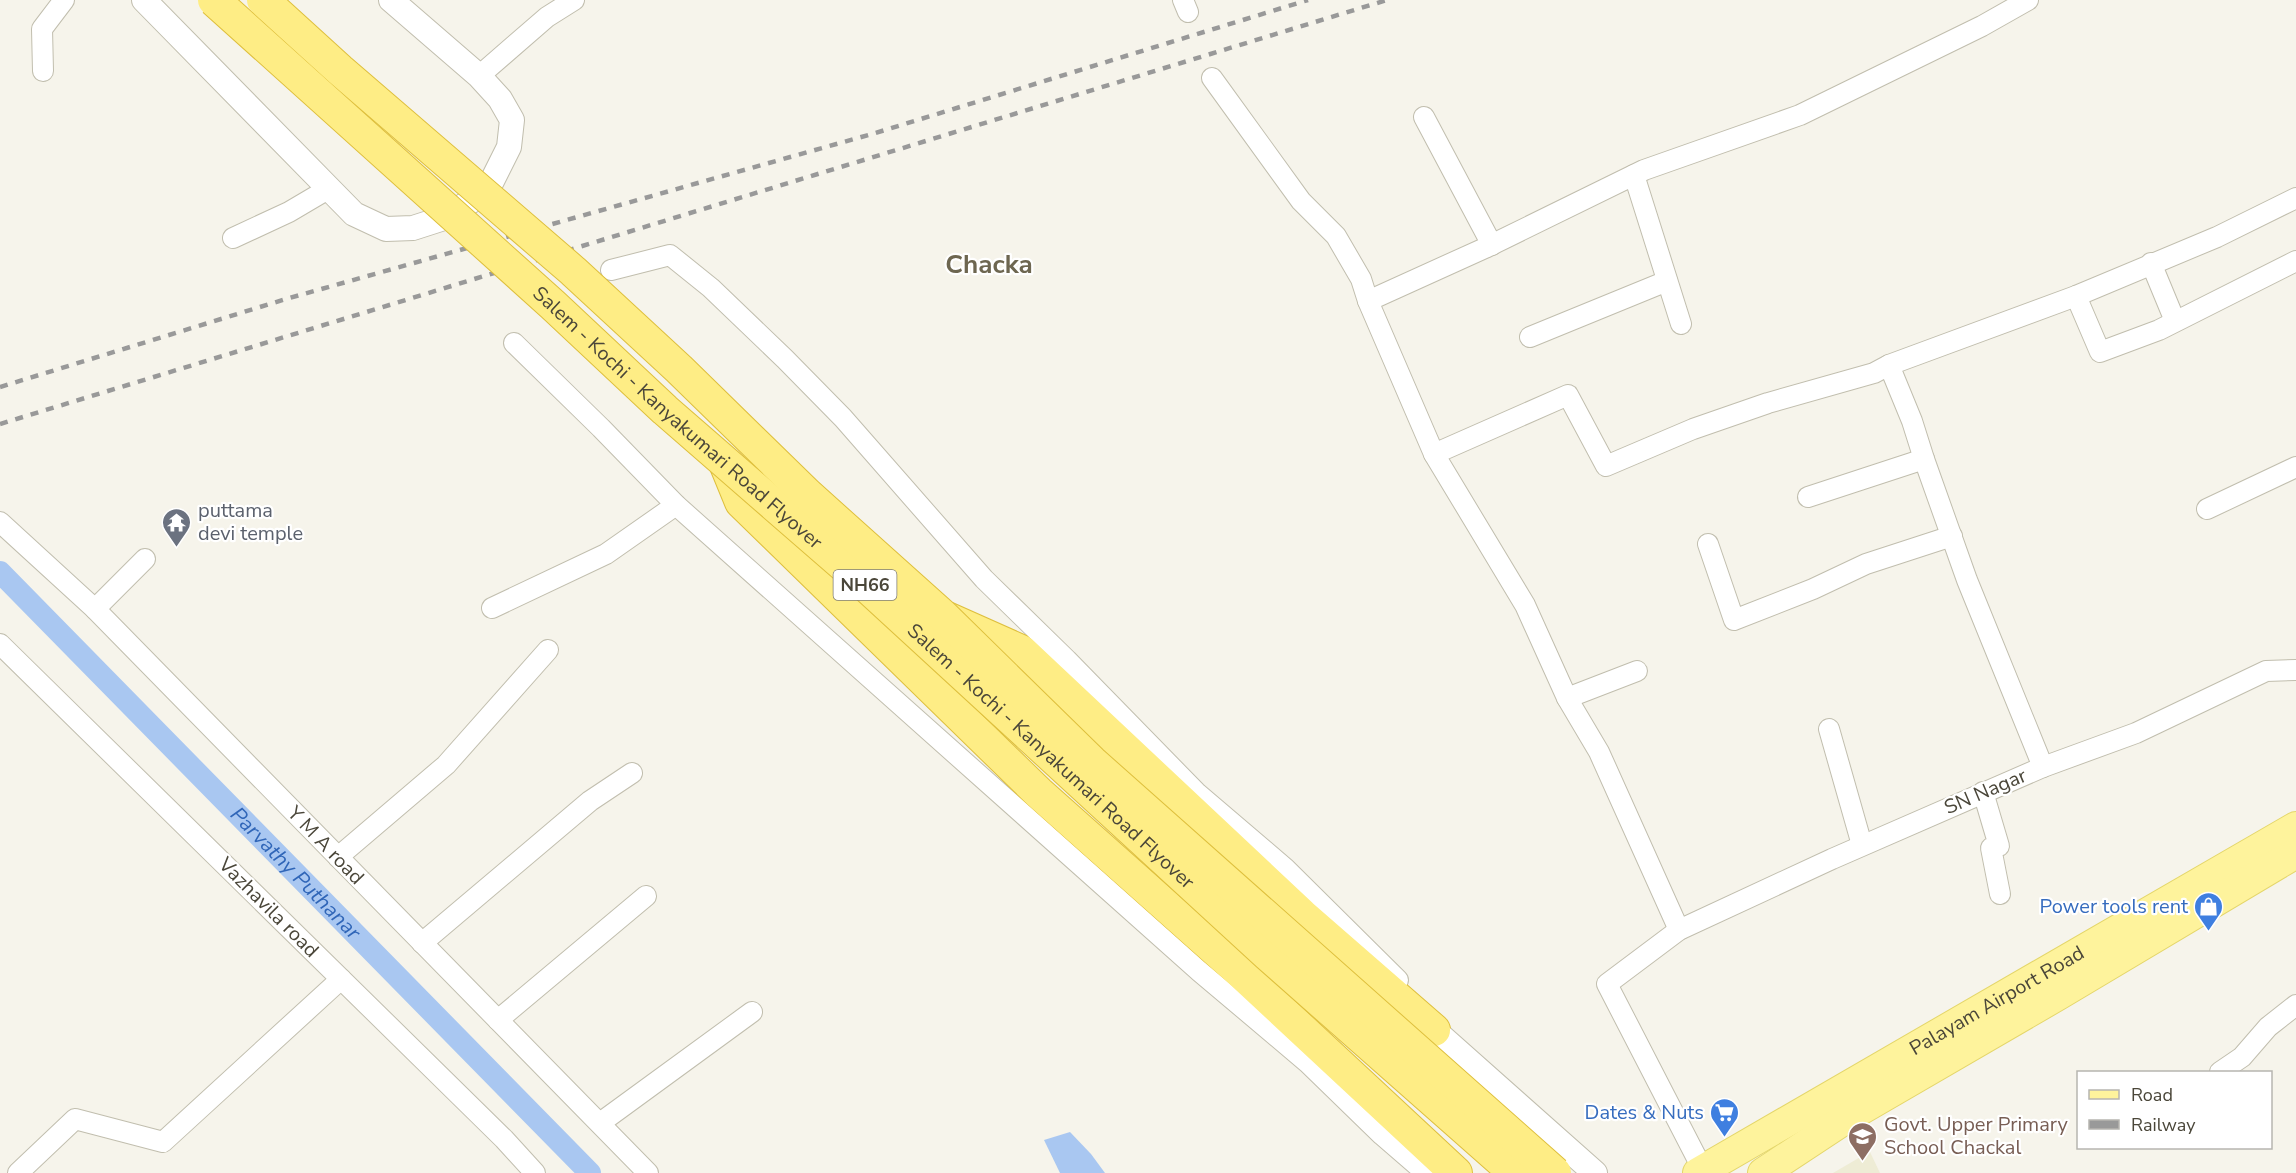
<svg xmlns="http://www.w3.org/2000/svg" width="2296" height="1173" font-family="'Nunito Sans',sans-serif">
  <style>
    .education { fill: #eeecd5 }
    .water { fill: #a9c7f1 }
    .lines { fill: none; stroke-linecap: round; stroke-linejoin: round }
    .canal { stroke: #a9c7f1; stroke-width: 22 }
    .minor-casing { stroke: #c1beae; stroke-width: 22 }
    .tertiary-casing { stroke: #c1beae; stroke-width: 26 }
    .primary-casing { stroke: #e4d66a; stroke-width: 32 }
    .trunk-casing { stroke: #debf3d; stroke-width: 34 }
    .minor { stroke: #fff; stroke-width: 20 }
    .tertiary { stroke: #fff; stroke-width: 24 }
    .primary { stroke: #fef39c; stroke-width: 30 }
    .trunk { stroke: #feed85; stroke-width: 32 }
    .rail { stroke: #999; stroke-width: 4.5; stroke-dasharray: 8 8; stroke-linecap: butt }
    .trunk-bridge-casing { stroke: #debf3d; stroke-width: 34; stroke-linecap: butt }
    .trunk-bridge { stroke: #feed85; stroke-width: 32 }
    .labels { text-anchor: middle; stroke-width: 4.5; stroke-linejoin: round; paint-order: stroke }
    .shield { fill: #fff; stroke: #807e74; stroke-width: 1.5 }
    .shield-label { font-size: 18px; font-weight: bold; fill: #4a4639 }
    .street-label { font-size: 20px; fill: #4a4639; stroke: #fff }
    .worship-label { font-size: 20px; fill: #5b616d; stroke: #fff; text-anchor: start }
    .shop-label { font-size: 20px; fill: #366cbe; stroke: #fff; text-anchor: end }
    .education-label { font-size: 20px; fill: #785e54; stroke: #fff; text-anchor: start }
    .water-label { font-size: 21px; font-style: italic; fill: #3066b8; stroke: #fff }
    .district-label { font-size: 26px; font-weight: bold; fill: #6d6650; stroke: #fff }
  </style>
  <rect width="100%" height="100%" fill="#f6f4eb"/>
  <path class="education" d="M 1870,1152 L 1880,1173 L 1833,1173 L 1869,1152 Z"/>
  <path class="water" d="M 1070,1132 L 1091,1154 L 1105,1173 L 1060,1173 L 1044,1140 Z"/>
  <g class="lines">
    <path class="canal" id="s1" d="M 0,572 L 590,1173"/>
    <defs>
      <g id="minor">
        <path d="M 1183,0 L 1188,12"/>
        <path d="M 43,71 L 42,29 L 64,0"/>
        <path d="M 479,76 L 547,17 L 574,0"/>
        <path d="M 1212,78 L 1301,201 L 1336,236 L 1361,279 L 1368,301"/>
        <path d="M 1424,117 L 1492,245"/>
        <path d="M 1634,175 L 1681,324"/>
        <path d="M 233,238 L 289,212 L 328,189"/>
        <path d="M 2151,263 L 2175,321"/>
        <path d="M 611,270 L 670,255 L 711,288 L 785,359 L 843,418 L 984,579 L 1067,660 L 1196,792 L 1285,868 L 1398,980"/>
        <path d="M 2076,296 L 2100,352 L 2159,330 L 2296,261"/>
        <path d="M 1530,337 L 1667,281"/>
        <path d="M 514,343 L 601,428 L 676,505 L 1199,971 L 1308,1063 L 1382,1135 L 1426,1173"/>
        <path d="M 1889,365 L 1912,421 L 1924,459 L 1967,580 L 2043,767"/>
        <path d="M 1434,454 L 1568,395 L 1606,466 L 1693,429 L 1768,403 L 1874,373 L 1889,365 L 2076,296 L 2217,237 L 2296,198"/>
        <path d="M 1808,497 L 1924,459"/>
        <path d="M 2207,509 L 2296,467"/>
        <path d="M 0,522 L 95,609 L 648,1173"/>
        <path d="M 1708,544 L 1734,620 L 1813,589 L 1866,564 L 1952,536"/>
        <path d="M 492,608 L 606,554 L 676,505"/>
        <path d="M 95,609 L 145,559"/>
        <path d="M 0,644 L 504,1139 L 535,1173"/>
        <path d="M 1567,698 L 1637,671"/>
        <path d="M 1829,729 L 1862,845"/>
        <path d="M 1983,792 L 1999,846 L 1991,848 L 2000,894"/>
        <path d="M 338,857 L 446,765 L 548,650"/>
        <path d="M 1679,930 L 1599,752 L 1567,698 L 1525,605 L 1434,454 L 1368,301 L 1485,248 L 1644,170 L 1800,115 L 1982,26 L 2028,0"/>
        <path d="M 422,943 L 590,801 L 632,773"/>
        <path d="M 498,1020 L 646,896"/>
        <path d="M 2220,1072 L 2242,1057 L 2268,1027 L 2296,1005"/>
        <path d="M 600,1123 L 752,1012"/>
        <path d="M 1703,1170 L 1607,984 L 1679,930 L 1832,859 L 2043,767 L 2136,733 L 2266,671 L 2296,670"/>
        <path d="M 18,1173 L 75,1119 L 163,1142 L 341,979"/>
      </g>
      <g id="tertiary">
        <path d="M 144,0 L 354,214 L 386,229 L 413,228 L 444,218 L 487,191 L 509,147 L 512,120 L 500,99 L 479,76 L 391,0"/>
        <path d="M 1434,1030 L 1595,1173"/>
      </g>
      <g id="primary">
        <path id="s2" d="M 1698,1173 L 2296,827"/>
        <path d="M 1763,1173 L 1848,1117 L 2058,995 L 2296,853"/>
      </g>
      <g id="trunk">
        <path d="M 725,463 L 741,502 L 1039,793 L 1238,970 L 1456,1173"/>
        <path d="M 947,618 L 1021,651 L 1302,915 L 1434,1030"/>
      </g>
    </defs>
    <use href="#minor" class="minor-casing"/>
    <use href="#tertiary" class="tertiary-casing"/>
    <use href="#primary" class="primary-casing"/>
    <use href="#trunk" class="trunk-casing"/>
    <use href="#minor" class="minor"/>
    <use href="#tertiary" class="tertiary"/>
    <use href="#primary" class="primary"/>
    <use href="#trunk" class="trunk"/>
    <g class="rail">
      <path d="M 0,387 L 286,299 L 872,134 L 1308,0"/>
      <path d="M 0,424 L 1387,0"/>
    </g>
    <defs>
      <g id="trunk-bridge">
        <path id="s3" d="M 214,0 L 553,305 L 665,410 L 850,571 L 1268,955 L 1515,1173"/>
        <path d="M 263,0 L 340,70 L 573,271 L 679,369 L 807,494 L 943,616 L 1092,762 L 1555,1173"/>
      </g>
    </defs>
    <use href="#trunk-bridge" class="trunk-bridge-casing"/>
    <use href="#trunk-bridge" class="trunk-bridge"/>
  </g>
  <defs>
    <symbol id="temple-pin" viewBox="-11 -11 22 30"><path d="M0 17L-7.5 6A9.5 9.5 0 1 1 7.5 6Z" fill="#6b7280" stroke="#fff"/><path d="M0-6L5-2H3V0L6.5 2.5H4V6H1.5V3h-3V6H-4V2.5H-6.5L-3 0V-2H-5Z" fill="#fff"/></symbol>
    <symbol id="shop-pin" viewBox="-11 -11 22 30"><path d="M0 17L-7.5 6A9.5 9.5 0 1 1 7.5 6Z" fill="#3f7fe0" stroke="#fff"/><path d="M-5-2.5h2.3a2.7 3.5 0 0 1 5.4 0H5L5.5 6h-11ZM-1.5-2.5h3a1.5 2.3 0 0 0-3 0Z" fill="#fff"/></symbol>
    <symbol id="supermarket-pin" viewBox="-11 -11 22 30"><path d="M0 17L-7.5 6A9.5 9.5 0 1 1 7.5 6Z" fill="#3f7fe0" stroke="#fff"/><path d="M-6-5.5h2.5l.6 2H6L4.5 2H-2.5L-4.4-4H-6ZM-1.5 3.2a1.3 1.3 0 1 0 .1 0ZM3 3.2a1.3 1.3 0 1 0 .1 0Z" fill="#fff"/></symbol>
    <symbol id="school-pin" viewBox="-11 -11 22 30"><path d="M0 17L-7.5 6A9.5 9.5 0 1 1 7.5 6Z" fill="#8d6e63" stroke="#fff"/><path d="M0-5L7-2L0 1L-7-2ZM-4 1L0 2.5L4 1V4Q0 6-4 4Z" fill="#fff"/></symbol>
  </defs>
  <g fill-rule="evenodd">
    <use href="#temple-pin" x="160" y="506" width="33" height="45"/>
    <use href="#shop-pin" x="2192" y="890" width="33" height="45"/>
    <use href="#supermarket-pin" x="1708" y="1096" width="33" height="45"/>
    <use href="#school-pin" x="1846" y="1120" width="33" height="45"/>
  </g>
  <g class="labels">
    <rect class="shield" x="833.5" y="570" width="63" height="30" rx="4.5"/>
    <g class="shield-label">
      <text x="865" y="591">NH66</text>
    </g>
    <g class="street-label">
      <text dy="7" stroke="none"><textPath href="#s3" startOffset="624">Salem - Kochi - Kanyakumari Road Flyover</textPath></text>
      <text dy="7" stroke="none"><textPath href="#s3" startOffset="1128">Salem - Kochi - Kanyakumari Road Flyover</textPath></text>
      <text transform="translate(1985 791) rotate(-23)" y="7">SN Nagar</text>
      <text transform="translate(326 845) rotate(46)" y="7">Y M A road</text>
      <text transform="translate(269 907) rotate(45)" y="7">Vazhavila road</text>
      <text dy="7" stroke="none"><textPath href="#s2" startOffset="345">Palayam Airport Road</textPath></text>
    </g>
    <g class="worship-label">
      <text x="198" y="517">puttama<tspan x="198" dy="23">devi temple</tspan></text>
    </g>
    <g class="shop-label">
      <text x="2188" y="913">Power tools rent</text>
      <text x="1704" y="1119">Dates &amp; Nuts</text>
    </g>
    <g class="education-label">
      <text x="1884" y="1131">Govt. Upper Primary<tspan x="1884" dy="23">School Chackal</tspan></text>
    </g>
    <g class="water-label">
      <text dy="7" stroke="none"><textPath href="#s1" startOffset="422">Parvathy Puthanar</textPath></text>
    </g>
    <g class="district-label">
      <text x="989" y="273">Chacka</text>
    </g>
  </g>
  <rect x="2077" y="1071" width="195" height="78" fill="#ffffff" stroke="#b7b5b0" stroke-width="1.5"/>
  <rect x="2089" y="1090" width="30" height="9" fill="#fef39c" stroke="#b7b5b0" stroke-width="1.5"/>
  <text x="2131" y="1101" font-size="18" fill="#4a4639">Road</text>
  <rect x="2089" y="1120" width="30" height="9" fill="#999999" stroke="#b7b5b0" stroke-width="1.5"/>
  <text x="2131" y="1131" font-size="18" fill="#4a4639">Railway</text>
</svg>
